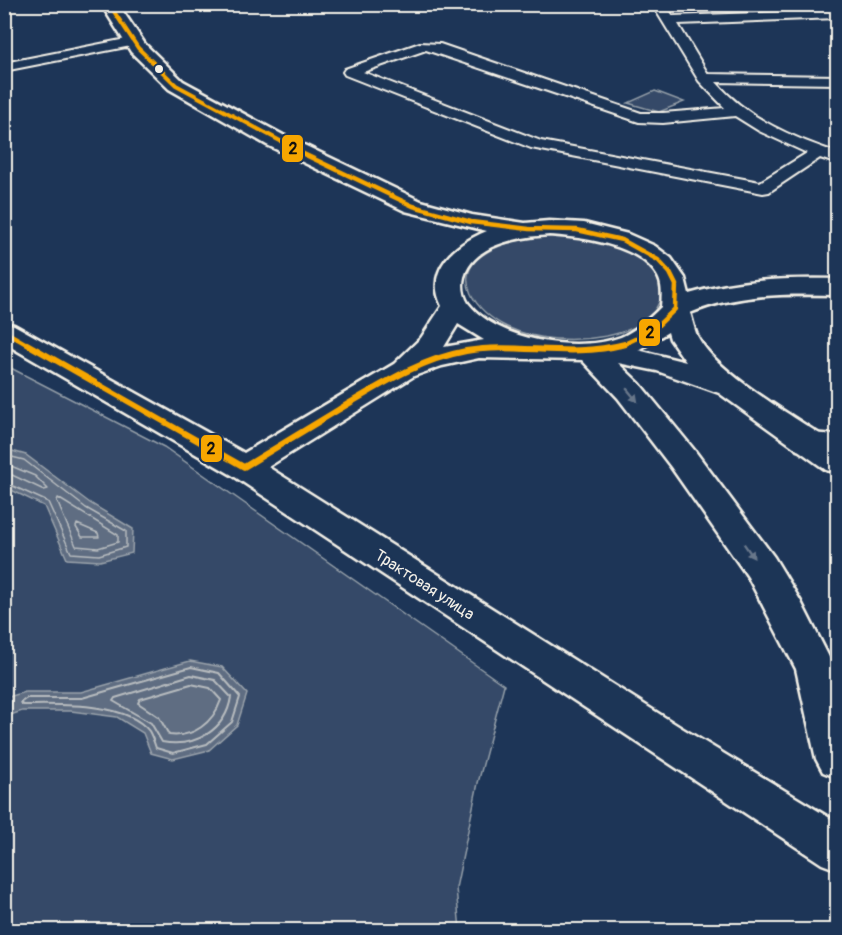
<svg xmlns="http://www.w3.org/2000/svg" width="842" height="935" font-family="Pangolin,sans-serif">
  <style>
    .green { fill: #354a67; stroke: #949ea8; stroke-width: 1.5 }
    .water { fill: #5e6d82; stroke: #9aa2ab; stroke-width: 1.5 }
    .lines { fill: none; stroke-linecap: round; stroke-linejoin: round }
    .shore-far1 { stroke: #b8bcbf; stroke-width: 1.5 }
    .shore { stroke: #b8bcbf; stroke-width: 2 }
    .street-casing { stroke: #f4f1e8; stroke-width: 4 }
    .secondary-casing { stroke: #f4f1e8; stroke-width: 5 }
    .highway-casing { stroke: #f4f1e8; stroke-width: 5 }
    .street { fill: #1d3557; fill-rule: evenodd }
    .secondary { fill: #1d3557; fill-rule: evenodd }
    .highway { fill: #1d3557; fill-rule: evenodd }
    .bus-1-far2-casing { stroke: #1d3557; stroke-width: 6 }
    .bus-1-far1-casing { stroke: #1d3557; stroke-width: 8 }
    .bus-1-casing { stroke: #1d3557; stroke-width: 10 }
    .bus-1-far2 { stroke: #f7a600; stroke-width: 4 }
    .bus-1-far1 { stroke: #f7a600; stroke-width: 4.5 }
    .bus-1 { stroke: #f7a600; stroke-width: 6 }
    .oneway { fill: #68778a }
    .bus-dot { fill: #f4f1e8; stroke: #1d3557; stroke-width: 2 }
    .labels { text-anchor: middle; stroke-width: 4.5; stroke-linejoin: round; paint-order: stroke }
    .street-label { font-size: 16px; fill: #f4f1e8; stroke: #1d3557 }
    .line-badge { stroke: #1d3557; stroke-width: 2 }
    .pale-badge-label { font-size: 16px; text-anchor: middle; font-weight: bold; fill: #111 }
  </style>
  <rect width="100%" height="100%" fill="#1d3557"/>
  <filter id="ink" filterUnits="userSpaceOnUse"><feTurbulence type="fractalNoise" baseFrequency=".0167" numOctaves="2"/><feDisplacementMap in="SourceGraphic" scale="12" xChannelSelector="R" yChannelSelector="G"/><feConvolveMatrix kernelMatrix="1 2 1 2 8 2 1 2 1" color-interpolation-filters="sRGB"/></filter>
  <g filter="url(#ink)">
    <g class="green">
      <path d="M 655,91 L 684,102 L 659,112 L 628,103 Z"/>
      <path d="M 544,235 L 580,237 L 613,245 L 641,259 L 658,278 L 661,299 C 657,305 654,314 649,318 C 638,328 620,333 607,336 C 575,342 537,341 507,327 C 477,313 447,276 487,252 C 505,242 524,239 544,235 Z"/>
      <path d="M 5,365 L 164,447 L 504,685 L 478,783 L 456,888 L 460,930 L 5,930 Z"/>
    </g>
    <g class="water">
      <path d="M 5,449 L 26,455 L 90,503 L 133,529 L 132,553 L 100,561 L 67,559 L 44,506 L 5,487 Z"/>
      <path d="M 190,661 L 222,667 L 247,694 L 237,725 L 209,750 L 173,759 L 151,753 L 143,733 L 117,717 L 71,711 L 22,711 L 5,717 L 5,698 L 25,692 L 81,692 Z"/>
    </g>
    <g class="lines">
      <g class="shore-far1">
        <path d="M 4,455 L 24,460 L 86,508 L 126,531 L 126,547 L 99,555 L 71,553 L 48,502 L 4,482"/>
        <path d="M 4,463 L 35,476 L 48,489 L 44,490 L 12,475 L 4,474"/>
        <path d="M 58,498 L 118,535 L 118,542 L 98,548 L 76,546 L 57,501 Z"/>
        <path d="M 77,524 L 98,533 L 99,537 L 82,537 L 76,527 Z"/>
      </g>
      <g class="shore">
        <path d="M 191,667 L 219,673 L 240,697 L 232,722 L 207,744 L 173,753 L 156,748 C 154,742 152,736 149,731 C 126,701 57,705 23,705 L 20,703 L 27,698 L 82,698 Z"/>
        <path d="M 191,675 L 215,680 L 231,697 C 226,730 195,748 162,742 L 151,723 L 113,701 L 115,698 Z"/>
        <path d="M 191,684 L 210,688 L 221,700 C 213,723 193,738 169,735 L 159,717 L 138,703 L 140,699 Z"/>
      </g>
      <defs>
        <g id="street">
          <path d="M 652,4 L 665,4 L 673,16 L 838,10 L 838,18 L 678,24 L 708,74 L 838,76 L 838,84 L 716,82 C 748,119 793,138 838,153 L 838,164 L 820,158 L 769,192 L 763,193 L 531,148 L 345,75 L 343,72 L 345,69 L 420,43 L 440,44 L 641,113 L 663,113 L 725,108 L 699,81 ZM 426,50 L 639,122 L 663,123 L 735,116 L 759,131 L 807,153 L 760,182 L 541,141 L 363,72 Z"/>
          <path d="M 131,38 L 138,42 L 136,45 L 4,71 L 4,63 Z"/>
        </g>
        <path id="secondary" d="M 101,4 L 118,4 L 145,44 L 183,81 L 283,135 L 421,201 L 472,215 L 525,223 L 549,221 L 584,223 L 628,234 L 655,246 L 671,258 L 685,278 L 689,294 C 738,279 786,278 838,279 L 838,295 C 787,294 738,293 690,313 C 693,321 694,331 699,339 C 719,375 801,421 838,446 L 838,473 L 826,470 L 719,393 L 657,371 L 618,363 L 640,384 L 695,451 L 774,557 L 800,600 L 838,675 L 838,778 L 823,772 L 816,759 L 796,669 L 748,577 L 671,467 L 618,398 L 582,360 L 479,358 L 442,366 L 414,376 L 268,467 L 680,727 L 838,823 L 838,870 L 822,864 L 232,475 L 4,343 L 4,323 L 14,325 L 244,453 L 394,364 L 421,338 L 442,306 C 424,270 455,244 487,231 L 405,211 L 267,145 L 169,89 L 131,52 ZM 549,235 C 580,237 639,244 657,275 C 663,284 662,296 661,307 C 649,319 637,330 621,337 C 578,353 497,341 468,303 C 463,295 462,285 464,277 C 474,243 520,237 549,235 ZM 458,324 L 484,340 L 444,347 ZM 668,332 L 670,339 L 686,362 L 638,350 Z"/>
        <path id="highway" d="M 808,433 L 838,435 L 838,456 L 797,450 L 792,443 L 797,436 Z"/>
      </defs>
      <use href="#street" class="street-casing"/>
      <use href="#secondary" class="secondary-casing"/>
      <use href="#highway" class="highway-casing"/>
      <use href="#street" class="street"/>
      <use href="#secondary" class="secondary"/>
      <use href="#highway" class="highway"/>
      <defs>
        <path id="bus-1-far2" d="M 109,4 L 138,48 L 176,85 L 297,150"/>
        <g id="bus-1-far1">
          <path d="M 293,149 L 413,206 L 471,222 L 529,229 L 577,230 L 622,240 L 658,260 L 670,273 L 676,285 L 675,309 L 652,331 L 620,346"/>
          <path d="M 4,331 L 30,346"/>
        </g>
        <path id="bus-1" d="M 27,344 L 244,467 C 275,448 307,429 338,410 C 379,386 418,360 466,351 C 519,342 568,359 625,344"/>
      </defs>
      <use href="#bus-1-far2" class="bus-1-far2-casing"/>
      <use href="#bus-1-far1" class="bus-1-far1-casing"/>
      <use href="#bus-1" class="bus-1-casing"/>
      <use href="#bus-1-far2" class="bus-1-far2"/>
      <use href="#bus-1-far1" class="bus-1-far1"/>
      <use href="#bus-1" class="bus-1"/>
    </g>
    <defs><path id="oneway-solid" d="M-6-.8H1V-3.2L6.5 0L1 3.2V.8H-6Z" transform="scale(1.5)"/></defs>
    <g class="oneway">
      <use href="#oneway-solid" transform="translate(632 395) rotate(50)"/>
      <use href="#oneway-solid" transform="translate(749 551) rotate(55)"/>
    </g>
  </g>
  <circle class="bus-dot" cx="159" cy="69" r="5"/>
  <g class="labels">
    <g class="street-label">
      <text transform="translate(425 584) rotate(33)" y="6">Трактовая улица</text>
    </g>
  </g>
  <g class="line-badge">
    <rect x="281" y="134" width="23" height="29" rx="6" fill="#f7a600"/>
    <rect x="638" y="318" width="23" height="29" rx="6" fill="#f7a600"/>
    <rect x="200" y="434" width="23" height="29" rx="6" fill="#f7a600"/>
  </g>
  <g class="pale-badge-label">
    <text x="293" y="154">2</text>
    <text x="650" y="338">2</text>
    <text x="211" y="454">2</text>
  </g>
  <rect width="842" height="935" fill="none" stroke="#1d3557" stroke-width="24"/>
  <rect x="12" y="12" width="818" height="911" fill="none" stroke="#f4f1e8" stroke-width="2" filter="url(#ink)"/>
</svg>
